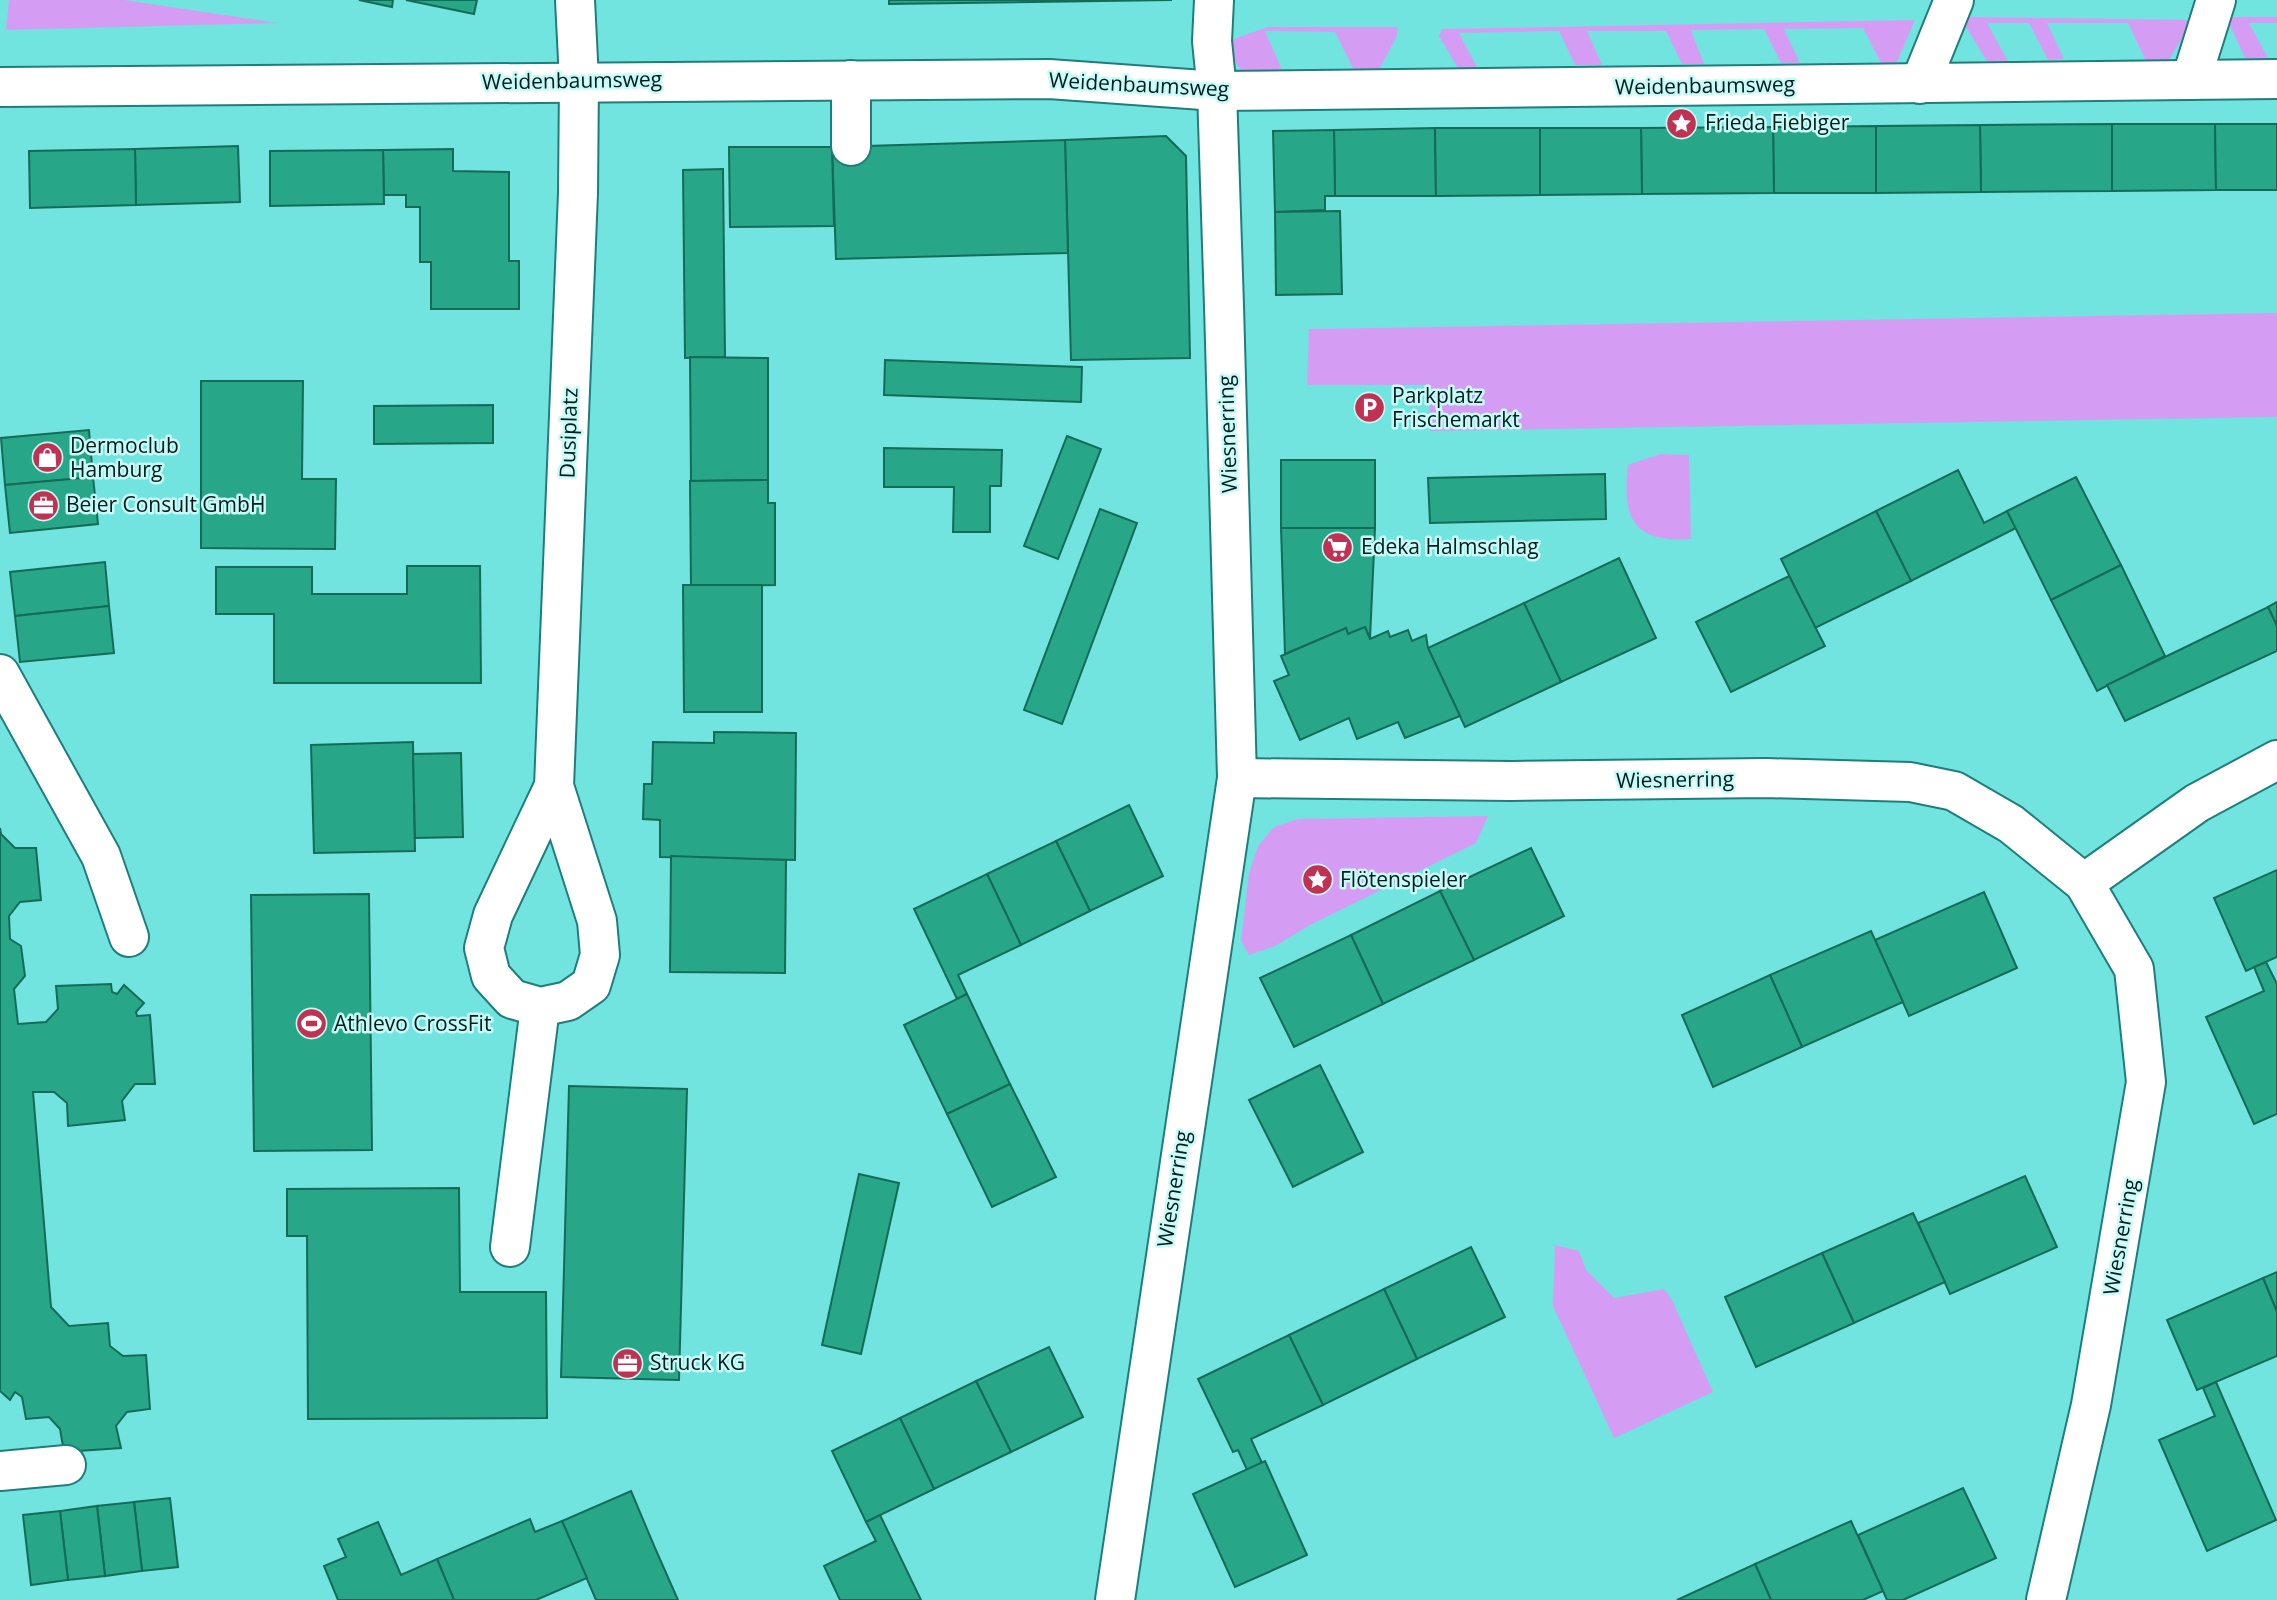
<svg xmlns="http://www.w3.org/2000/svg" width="2277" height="1600" font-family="'Open Sans',sans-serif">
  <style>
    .green { fill: #d49df3 }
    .building { fill: #27a688; stroke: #166b57; stroke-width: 2 }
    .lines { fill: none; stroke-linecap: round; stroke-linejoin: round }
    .minor-casing { stroke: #1f7e7c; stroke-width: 42 }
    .minor { stroke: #fff; stroke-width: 38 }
    .labels { text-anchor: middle; stroke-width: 5; stroke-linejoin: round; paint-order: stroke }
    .street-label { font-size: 21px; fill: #021b1b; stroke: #c7fbf8 }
    .poi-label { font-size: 21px; fill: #021b1b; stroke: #c7fbf8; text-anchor: start }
  </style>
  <rect width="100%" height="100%" fill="#71e4e0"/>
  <g class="green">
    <path d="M 9,0 L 124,0 L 278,23 L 6,30 Z"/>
    <path d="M 1969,17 L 2193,20 L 2167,63 L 2147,63 L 2128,23 L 2047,23 L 2064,59 L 2048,60 L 2029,23 L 1987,23 L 2009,63 L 1988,63 L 1965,25 Z"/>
    <path d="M 2226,17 L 2277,17 L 2277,23 L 2249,23 L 2268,58 L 2245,58 Z"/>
    <path d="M 1915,20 L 1896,64 L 1882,65 L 1863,28 L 1784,29 L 1800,63 L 1781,63 L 1764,29 L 1691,30 L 1704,64 L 1682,64 L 1666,31 L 1587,31 L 1602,65 L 1575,65 L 1559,31 L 1459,33 L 1478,69 L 1459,70 L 1439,36 L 1442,29 Z"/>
    <path d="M 1268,27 L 1398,27 L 1396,38 L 1379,70 L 1354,70 L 1335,32 L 1265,31 L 1282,70 L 1241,70 L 1226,48 L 1231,40 Z"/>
    <path d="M 2277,313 L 2277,417 L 1430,431 L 1429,385 L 1307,385 L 1309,329 Z"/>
    <path d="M 1660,454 L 1689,455 L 1691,539 C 1633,543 1622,519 1628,465 Z"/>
    <path d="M 1488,816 L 1476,843 L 1310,925 L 1275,946 L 1249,955 L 1241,941 L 1249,873 L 1258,846 L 1274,827 L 1298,819 Z"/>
    <path d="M 1555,1245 L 1579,1251 L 1586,1270 L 1614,1298 L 1664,1289 L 1672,1300 L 1713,1392 L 1614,1438 L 1553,1306 Z"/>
  </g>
  <g class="building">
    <path d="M 359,0 L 393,0 L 392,7 Z"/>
    <path d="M 406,0 L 477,0 L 474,14 Z"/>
    <path d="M 889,0 L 1172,0 L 889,4 Z"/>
    <path d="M 2112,124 L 2112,191 L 1981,192 L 1980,125 Z"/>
    <path d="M 2112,124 L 2215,124 L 2216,190 L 2112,191 Z"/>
    <path d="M 2215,124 L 2277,124 L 2277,190 L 2216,190 Z"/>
    <path d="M 1980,125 L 1981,192 L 1876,193 L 1876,126 Z"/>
    <path d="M 1876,126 L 1876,193 L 1774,193 L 1773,127 Z"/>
    <path d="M 1773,127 L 1774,193 L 1642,194 L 1641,128 Z"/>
    <path d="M 1435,128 L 1436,196 L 1335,196 L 1334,130 Z"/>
    <path d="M 1435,128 L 1540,128 L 1540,195 L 1436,196 Z"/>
    <path d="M 1540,128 L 1641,128 L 1642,194 L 1540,195 Z"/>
    <path d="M 1334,130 L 1335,196 L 1325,196 L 1325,210 L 1275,212 L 1273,131 Z"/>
    <path d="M 1166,136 L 1186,156 L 1190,358 L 1071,360 L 1065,140 Z"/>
    <path d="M 1065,140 L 1068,253 L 836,259 L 832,147 Z"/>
    <path d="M 238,146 L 240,202 L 136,205 L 135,149 Z"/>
    <path d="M 729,147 L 832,147 L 834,226 L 730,227 Z"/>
    <path d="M 135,149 L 136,205 L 30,208 L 29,151 Z"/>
    <path d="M 453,149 L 453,171 L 509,172 L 509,261 L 519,261 L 519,309 L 431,309 L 431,262 L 420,262 L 420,207 L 406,207 L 406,195 L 384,195 L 383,150 Z"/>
    <path d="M 383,150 L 384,204 L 270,206 L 270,151 Z"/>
    <path d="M 723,169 L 725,357 L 685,358 L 683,170 Z"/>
    <path d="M 1340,211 L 1342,294 L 1276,295 L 1275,212 Z"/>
    <path d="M 690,357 L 768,358 L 768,480 L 691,481 Z"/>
    <path d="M 885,360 L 1082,367 L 1081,402 L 884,395 Z"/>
    <path d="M 201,381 L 303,381 L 302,479 L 336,479 L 335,549 L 201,548 Z"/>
    <path d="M 493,405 L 493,443 L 374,444 L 374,406 Z"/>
    <path d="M 89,430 L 93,477 L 5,485 L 1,438 Z"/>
    <path d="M 1067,436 L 1101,449 L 1058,559 L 1024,546 Z"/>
    <path d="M 884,448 L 1002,450 L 1001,486 L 990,486 L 990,532 L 953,532 L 954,487 L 884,487 Z"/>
    <rect x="1281" y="460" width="94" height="68"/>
    <path d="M 1958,470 L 1984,523 L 2007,511 L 2016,528 L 1911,581 L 1876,511 Z"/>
    <path d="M 1605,474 L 1606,519 L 1430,523 L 1428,478 Z"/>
    <path d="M 93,477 L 98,524 L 10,533 L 5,485 Z"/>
    <path d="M 2076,477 L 2121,565 L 2051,600 L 2007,511 Z"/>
    <path d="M 768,480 L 768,503 L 775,503 L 775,585 L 691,586 L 690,481 Z"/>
    <path d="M 1100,509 L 1137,523 L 1062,724 L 1024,710 Z"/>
    <path d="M 1876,511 L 1911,581 L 1815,628 L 1781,559 Z"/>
    <path d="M 1281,528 L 1375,528 L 1370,639 L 1365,627 L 1348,634 L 1346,628 L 1285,654 Z"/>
    <path d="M 1619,558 L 1656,638 L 1561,682 L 1524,603 Z"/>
    <path d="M 105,562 L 109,606 L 15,616 L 10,572 Z"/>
    <path d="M 2121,565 L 2165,656 L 2097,691 L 2051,600 Z"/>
    <path d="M 407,566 L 480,566 L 481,683 L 274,683 L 274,614 L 216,614 L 216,567 L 312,567 L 312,594 L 407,594 Z"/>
    <path d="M 1789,576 L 1825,646 L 1731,692 L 1696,622 Z"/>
    <path d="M 683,585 L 762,585 L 762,712 L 684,712 Z"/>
    <path d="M 2277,602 L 2277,626 L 2268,607 Z"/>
    <path d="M 1524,603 L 1561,682 L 1465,727 L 1428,648 Z"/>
    <path d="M 109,606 L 114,653 L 20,662 L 15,616 Z"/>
    <path d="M 2268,607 L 2277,626 L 2277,651 L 2125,721 L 2107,685 Z"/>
    <path d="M 1365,627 L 1370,639 L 1388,631 L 1390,637 L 1408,630 L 1412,641 L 1426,635 L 1428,648 L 1460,716 L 1405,738 L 1398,722 L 1357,739 L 1349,718 L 1300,740 L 1274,681 L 1289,675 L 1281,656 L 1346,628 L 1348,634 Z"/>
    <path d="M 714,732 L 796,733 L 795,860 L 660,857 L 660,820 L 643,819 L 644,784 L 652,784 L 653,742 L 714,743 Z"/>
    <path d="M 413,742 L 415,851 L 314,853 L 311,745 Z"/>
    <path d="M 461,753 L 463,837 L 415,838 L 413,754 Z"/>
    <path d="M 1129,805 L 1163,876 L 1090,911 L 1056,841 Z"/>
    <path d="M 0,828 L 1,834 L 15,848 L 36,848 L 41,900 L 20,902 L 9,916 L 10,939 L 21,946 L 25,976 L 14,989 L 18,1024 L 46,1022 L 58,1009 L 56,986 L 111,984 L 112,992 L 117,994 L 124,985 L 144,1003 L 136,1012 L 137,1016 L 150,1015 L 155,1084 L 135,1084 L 122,1101 L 125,1120 L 68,1126 L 67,1103 L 54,1092 L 33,1092 L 51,1307 L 69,1326 L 108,1323 L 110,1346 L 123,1356 L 146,1355 L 150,1409 L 127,1412 L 116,1426 L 121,1448 L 64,1452 L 60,1429 L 49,1417 L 26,1419 L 22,1397 L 15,1392 L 10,1400 L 0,1391 Z"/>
    <path d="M 1056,841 L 1090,911 L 1021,945 L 987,874 Z"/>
    <path d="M 1531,848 L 1564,916 L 1474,960 L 1440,891 Z"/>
    <path d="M 671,856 L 786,860 L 785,973 L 670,972 Z"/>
    <path d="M 2277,870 L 2277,957 L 2246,971 L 2214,898 Z"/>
    <path d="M 987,874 L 1021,945 L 958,975 L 967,994 L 957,999 L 914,909 Z"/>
    <path d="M 1440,891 L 1474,960 L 1383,1004 L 1351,935 Z"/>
    <path d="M 1984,892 L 2017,968 L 1909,1016 L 1875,940 Z"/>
    <path d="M 369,894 L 372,1150 L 254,1151 L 251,895 Z"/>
    <path d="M 1871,931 L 1903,1002 L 1802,1047 L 1770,975 Z"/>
    <path d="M 1351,935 L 1383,1004 L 1294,1047 L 1260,978 Z"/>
    <path d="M 2266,962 L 2277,984 L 2277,1114 L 2254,1124 L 2206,1017 L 2264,991 L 2254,967 Z"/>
    <path d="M 1770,975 L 1802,1047 L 1713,1087 L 1682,1015 Z"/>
    <path d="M 967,994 L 1010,1084 L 947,1114 L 904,1025 Z"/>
    <path d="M 1320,1065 L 1363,1152 L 1293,1187 L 1249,1100 Z"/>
    <path d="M 1010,1084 L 1056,1177 L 992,1207 L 947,1114 Z"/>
    <path d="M 569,1086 L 687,1089 L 679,1380 L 561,1377 Z"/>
    <path d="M 859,1174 L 899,1183 L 861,1354 L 822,1345 Z"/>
    <path d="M 2025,1176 L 2057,1247 L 1950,1294 L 1918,1223 Z"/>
    <path d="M 459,1188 L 460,1292 L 546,1292 L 547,1418 L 308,1419 L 307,1236 L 287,1236 L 287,1189 Z"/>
    <path d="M 1913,1213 L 1945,1282 L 1854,1323 L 1822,1253 Z"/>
    <path d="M 1471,1247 L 1505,1317 L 1417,1359 L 1384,1289 Z"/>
    <path d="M 1822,1253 L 1854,1323 L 1756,1367 L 1725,1297 Z"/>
    <path d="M 2277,1272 L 2277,1312 L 2263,1278 Z"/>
    <path d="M 2263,1278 L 2277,1312 L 2277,1356 L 2197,1390 L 2167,1320 Z"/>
    <path d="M 1384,1289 L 1417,1359 L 1323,1405 L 1289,1335 Z"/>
    <path d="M 1289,1335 L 1323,1405 L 1251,1439 L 1262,1463 L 1247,1470 L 1238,1450 L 1233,1452 L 1198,1379 Z"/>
    <path d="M 1049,1347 L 1083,1417 L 1011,1452 L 976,1381 Z"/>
    <path d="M 976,1381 L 1011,1452 L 934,1489 L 900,1418 Z"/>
    <path d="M 2216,1382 L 2276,1520 L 2207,1551 L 2159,1440 L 2215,1416 L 2203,1388 Z"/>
    <path d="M 900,1418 L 934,1489 L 866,1522 L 832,1451 Z"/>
    <path d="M 1265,1461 L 1307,1555 L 1235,1587 L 1193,1494 Z"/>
    <path d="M 1963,1488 L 1996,1558 L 1903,1600 L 1887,1600 L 1858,1535 Z"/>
    <path d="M 631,1491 L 655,1548 L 678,1600 L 596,1600 L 562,1521 Z"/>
    <path d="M 170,1498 L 178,1567 L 142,1571 L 134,1502 Z"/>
    <path d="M 134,1502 L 142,1571 L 105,1576 L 97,1506 Z"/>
    <path d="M 97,1506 L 105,1576 L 68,1580 L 60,1511 Z"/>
    <path d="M 60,1511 L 68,1580 L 31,1585 L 23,1515 Z"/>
    <path d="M 880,1515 L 921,1600 L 840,1600 L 824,1566 L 876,1541 L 866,1522 Z"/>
    <path d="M 530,1519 L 535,1532 L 562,1521 L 587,1578 L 536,1600 L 454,1600 L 437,1559 Z"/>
    <path d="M 1851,1521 L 1883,1591 L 1863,1600 L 1771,1600 L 1755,1564 Z"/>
    <path d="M 378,1522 L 401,1575 L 437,1559 L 454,1600 L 338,1600 L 324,1566 L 346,1557 L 338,1539 Z"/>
    <path d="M 1755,1564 L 1771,1600 L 1677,1600 Z"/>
  </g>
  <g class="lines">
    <defs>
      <g id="minor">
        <path d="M 2191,80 L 2216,0"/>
        <path d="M 1920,84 L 1954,0"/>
        <path d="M 0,87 L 1049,79 L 1217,91 L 2277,79"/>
        <path d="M 851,146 L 851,80"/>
        <path d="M 0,674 L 101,856 L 129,937"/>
        <path d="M 1237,778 L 1511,781 L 1766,778 L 1910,782 L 1954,791 L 2011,824 L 2084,883 L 2134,969 L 2146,1082 L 2091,1405 L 2046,1600"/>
        <path d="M 554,786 L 597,921 L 600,955 L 591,985 L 568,1001 L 540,1007 L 512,999 L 491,976 L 484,948 L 493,915 L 554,786 L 578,193 L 579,80 L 575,0"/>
        <path d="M 2084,883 L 2197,803 L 2277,760"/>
        <path d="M 510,1247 L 540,1007"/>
        <path d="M 0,1471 L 66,1465"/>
        <path d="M 1115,1600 L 1237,778 L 1224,306 L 1217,91 L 1212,41 L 1214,0"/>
      </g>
    </defs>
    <use href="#minor" class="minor-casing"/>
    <use href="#minor" class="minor"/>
  </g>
  <defs>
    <symbol id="sight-disc" viewBox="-11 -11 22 22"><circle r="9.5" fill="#c13152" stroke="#c7fbf8"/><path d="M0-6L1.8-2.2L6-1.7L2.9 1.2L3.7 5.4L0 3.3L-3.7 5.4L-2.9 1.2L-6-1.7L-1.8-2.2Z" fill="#fff"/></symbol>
    <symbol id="parking-disc" viewBox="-11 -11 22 22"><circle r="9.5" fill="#c13152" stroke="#c7fbf8"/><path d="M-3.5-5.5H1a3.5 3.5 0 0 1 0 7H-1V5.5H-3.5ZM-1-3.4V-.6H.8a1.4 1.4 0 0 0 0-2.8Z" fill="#fff"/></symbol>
    <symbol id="shop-disc" viewBox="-11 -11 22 22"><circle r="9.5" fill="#c13152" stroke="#c7fbf8"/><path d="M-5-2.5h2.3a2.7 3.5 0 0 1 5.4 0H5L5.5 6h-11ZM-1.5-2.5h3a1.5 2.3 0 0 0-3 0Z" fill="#fff"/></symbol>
    <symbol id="office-disc" viewBox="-11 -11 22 22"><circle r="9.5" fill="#c13152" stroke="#c7fbf8"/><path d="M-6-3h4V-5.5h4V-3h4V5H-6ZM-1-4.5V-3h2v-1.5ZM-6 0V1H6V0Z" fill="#fff"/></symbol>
    <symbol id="supermarket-disc" viewBox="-11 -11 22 22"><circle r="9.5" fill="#c13152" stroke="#c7fbf8"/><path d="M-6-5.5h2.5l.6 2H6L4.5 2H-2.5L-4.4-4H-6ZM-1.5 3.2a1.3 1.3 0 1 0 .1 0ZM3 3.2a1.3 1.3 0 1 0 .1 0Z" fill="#fff"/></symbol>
    <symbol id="stadium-disc" viewBox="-11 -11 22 22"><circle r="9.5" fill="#c13152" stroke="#c7fbf8"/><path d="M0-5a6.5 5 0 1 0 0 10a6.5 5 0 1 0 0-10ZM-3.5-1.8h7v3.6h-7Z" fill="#fff"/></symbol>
  </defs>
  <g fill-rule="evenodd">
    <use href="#sight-disc" x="1664" y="106" width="35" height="35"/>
    <use href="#parking-disc" x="1352" y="390" width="35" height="35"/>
    <use href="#shop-disc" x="30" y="440" width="35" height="35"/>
    <use href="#office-disc" x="26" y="488" width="35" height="35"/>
    <use href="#supermarket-disc" x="1320" y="530" width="35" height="35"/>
    <use href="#sight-disc" x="1300" y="862" width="35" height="35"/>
    <use href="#stadium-disc" x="294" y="1006" width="35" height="35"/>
    <use href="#office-disc" x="610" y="1346" width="35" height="35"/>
  </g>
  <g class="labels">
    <g class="street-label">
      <text transform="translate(572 81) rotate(-1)" y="7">Weidenbaumsweg</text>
      <text transform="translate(1139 85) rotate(3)" y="7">Weidenbaumsweg</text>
      <text transform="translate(1705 86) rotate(-1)" y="7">Weidenbaumsweg</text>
      <text transform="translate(569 433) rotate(-88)" y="7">Dusiplatz</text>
      <text transform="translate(1228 434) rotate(-92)" y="7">Wiesnerring</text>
      <text transform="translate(1675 780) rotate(-1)" y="7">Wiesnerring</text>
      <text transform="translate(1174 1189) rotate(-81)" y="7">Wiesnerring</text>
      <text transform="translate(2121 1237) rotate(-80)" y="7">Wiesnerring</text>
    </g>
    <g class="poi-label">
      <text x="1705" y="130">Frieda Fiebiger</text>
      <text x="1392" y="403">Parkplatz<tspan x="1392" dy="24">Frischemarkt</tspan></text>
      <text x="70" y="453">Dermoclub<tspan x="70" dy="24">Hamburg</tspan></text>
      <text x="66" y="512">Beier Consult GmbH</text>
      <text x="1361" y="554">Edeka Halmschlag</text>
      <text x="1340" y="887">Flötenspieler</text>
      <text x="334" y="1031">Athlevo CrossFit</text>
      <text x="650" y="1370">Struck KG</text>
    </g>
  </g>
</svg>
